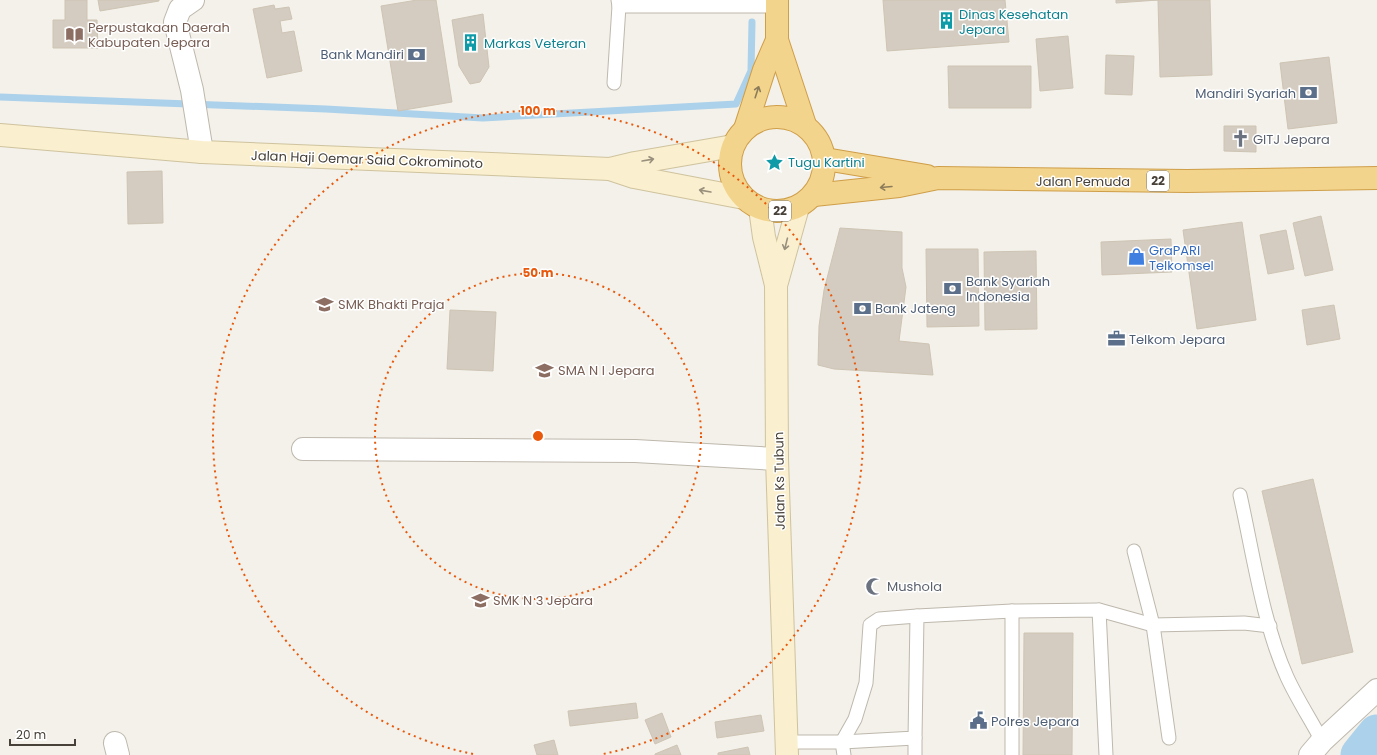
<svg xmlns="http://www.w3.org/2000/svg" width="1377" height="755" font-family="Poppins,sans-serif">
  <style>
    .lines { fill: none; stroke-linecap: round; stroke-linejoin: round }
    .stream { stroke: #acd1ea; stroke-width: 7 }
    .river { stroke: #acd1ea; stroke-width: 39 }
    .building { fill: #d4ccc0; stroke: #cec4b4 }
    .service-casing { stroke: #beb8ad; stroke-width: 15 }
    .minor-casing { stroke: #beb8ad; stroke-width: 24 }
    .secondary-casing { stroke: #cfc39e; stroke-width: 24 }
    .trunk-casing { stroke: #cf9e48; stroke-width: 24 }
    .service { stroke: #fff; stroke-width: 13 }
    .minor { stroke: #fff; stroke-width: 22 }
    .secondary { stroke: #faefce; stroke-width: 22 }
    .trunk { stroke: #f3d48c; stroke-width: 22 }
    .oneway { stroke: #8c7c5a }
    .oneway2 { stroke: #988f7c }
    .ring { fill: none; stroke: #e8590c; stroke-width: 2; stroke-dasharray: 2 4 }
    .labels { text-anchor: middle; stroke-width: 3; stroke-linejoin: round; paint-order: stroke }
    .shield { fill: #fff; stroke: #7e7a74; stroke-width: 1 }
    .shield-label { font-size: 12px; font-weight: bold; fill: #474139 }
    .culture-label { font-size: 13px; fill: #0d838f; stroke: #fff; text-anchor: start }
    .education-label { font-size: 13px; fill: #785e54; stroke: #fff; text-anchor: start }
    .service-label { font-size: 13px; fill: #4e5e75; stroke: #fff; text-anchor: start }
    .worship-label { font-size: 13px; fill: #5b616d; stroke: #fff; text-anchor: start }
    .street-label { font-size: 13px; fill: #474139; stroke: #fff }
    .shop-label { font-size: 13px; fill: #366cbe; stroke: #fff; text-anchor: start }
    .centre { fill: #e8590c; stroke: #fff; stroke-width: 2 }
    .ring-label { font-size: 12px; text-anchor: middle; font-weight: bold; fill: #e8590c; stroke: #fff; stroke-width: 3; stroke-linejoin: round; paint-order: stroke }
  </style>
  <rect width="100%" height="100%" fill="#f3f1ea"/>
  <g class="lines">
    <path class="stream" d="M 0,97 L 326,109 L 483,118 L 736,104 L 751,71 L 752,22"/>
    <path class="river" d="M 1360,755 L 1377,734"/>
  </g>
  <g class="building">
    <path d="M 65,0 L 87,0 L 87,20 L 97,20 L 98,48 L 53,48 L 53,20 L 65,20 Z"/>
    <path d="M 98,0 L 159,0 L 159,1 L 100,11 Z"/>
    <path d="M 417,0 L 436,0 L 452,102 L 398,111 L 381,6 Z"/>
    <path d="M 883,0 L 1005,0 L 1009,42 L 887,51 Z"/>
    <path d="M 1116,0 L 1210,0 L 1212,75 L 1160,77 L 1158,0 L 1116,3 Z"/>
    <path d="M 274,5 L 275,9 L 289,7 L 292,19 L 280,21 L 282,33 L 294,31 L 302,71 L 267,78 L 253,9 Z"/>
    <path d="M 483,14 L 489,67 L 480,82 L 470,84 L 459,66 L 452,20 Z"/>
    <path d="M 1068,36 L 1073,88 L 1040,91 L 1036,39 Z"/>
    <path d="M 1106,55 L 1134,56 L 1132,95 L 1105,94 Z"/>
    <path d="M 1329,57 L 1337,123 L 1288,129 L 1280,63 Z"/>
    <path d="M 948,66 L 1031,66 L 1031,108 L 949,108 Z"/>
    <path d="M 1224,126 L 1256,126 L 1256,152 L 1224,151 Z"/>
    <path d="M 162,171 L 163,223 L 128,224 L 127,172 Z"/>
    <path d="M 1321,216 L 1333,270 L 1305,276 L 1293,223 Z"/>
    <path d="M 1242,222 L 1256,320 L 1197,329 L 1183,230 Z"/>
    <path d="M 840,228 L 902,232 L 902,268 L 906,287 L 899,341 L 929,344 L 933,375 L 834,369 L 818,365 L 819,326 L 824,290 Z"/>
    <path d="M 1286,230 L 1294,269 L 1268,274 L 1260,235 Z"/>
    <path d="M 1171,239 L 1172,272 L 1102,275 L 1101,242 Z"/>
    <path d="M 926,249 L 978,249 L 979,326 L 927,327 Z"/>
    <path d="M 1036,251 L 1037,329 L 985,330 L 984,252 Z"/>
    <path d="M 1334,305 L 1340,339 L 1307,345 L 1302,310 Z"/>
    <path d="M 450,310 L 496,312 L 493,371 L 447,369 Z"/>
    <path d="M 1313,479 L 1353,652 L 1302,664 L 1262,491 Z"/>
    <path d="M 1024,633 L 1073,633 L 1072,755 L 1023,755 Z"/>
    <path d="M 636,703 L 638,718 L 570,726 L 568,711 Z"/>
    <path d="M 662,713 L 671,737 L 655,744 L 645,720 Z"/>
    <path d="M 761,715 L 764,731 L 717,738 L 715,722 Z"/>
    <path d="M 554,740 L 558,755 L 537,755 L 534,745 Z"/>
    <path d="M 677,745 L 681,755 L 655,755 L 655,754 Z"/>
    <path d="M 748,747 L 750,755 L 718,755 L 718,753 Z"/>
  </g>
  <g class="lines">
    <defs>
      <g id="service">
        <path d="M 618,0 L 619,6 L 777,6"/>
        <path d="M 614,83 L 619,6"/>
        <path d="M 1240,495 C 1253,553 1263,624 1287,677 C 1297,699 1311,720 1322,741"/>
        <path d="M 1134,551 L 1153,625 L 1169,738"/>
        <path d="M 1099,610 L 1106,755"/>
        <path d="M 785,742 L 842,742 L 915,738 L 917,616 L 1012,611 L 1099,610 L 1153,625 L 1244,623 L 1270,626"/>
        <path d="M 844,755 L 842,742 L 855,719 L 866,683 L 870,625 L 879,619 L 917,616"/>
        <path d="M 915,755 L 915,738"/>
        <path d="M 1012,755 L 1012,611"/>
      </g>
      <g id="minor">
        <path d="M 193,0 L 180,9 L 175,22 L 192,90 L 202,152"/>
        <path d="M 303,449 L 635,451 L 777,459"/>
        <path d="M 115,743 L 118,755"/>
        <path d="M 1310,755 L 1322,741 L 1377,690"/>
      </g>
      <g id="secondary">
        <path d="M 0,135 L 202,152 L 610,169 L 635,163 L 733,146"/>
        <path d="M 610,169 L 634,177 L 744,198"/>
        <path d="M 760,208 L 764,237 L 776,285 L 777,459 L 787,755"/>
        <path d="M 777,282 L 798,207"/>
      </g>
      <g id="trunk">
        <path d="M 777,0 L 777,40 L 805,125"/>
        <circle cx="777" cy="164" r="47"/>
        <path d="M 745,129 L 764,70 L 777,40"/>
        <path d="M 825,159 L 927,176"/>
        <path d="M 814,195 L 899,186 L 938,178 L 1187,181 L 1377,178"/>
      </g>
    </defs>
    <use href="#service" class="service-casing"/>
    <use href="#minor" class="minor-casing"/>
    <use href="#secondary" class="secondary-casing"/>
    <use href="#trunk" class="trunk-casing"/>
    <use href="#service" class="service"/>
    <use href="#minor" class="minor"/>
    <use href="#secondary" class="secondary"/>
    <use href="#trunk" class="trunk"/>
  </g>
  <defs><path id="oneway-shaft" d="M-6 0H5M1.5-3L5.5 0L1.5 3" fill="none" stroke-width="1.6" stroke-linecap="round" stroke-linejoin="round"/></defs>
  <g class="oneway">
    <use href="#oneway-shaft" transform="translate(757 92) rotate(-72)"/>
    <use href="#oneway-shaft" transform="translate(886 187) rotate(175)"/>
  </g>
  <g class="oneway2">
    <use href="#oneway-shaft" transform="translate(648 160) rotate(-10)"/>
    <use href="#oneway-shaft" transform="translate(705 191) rotate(-170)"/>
    <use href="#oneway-shaft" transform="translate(786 244) rotate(104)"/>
  </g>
  <g class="ring">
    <circle cx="538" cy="436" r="163"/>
    <path d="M473 754A325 325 0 1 1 603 754"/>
  </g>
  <defs>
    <symbol id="building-bare" viewBox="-9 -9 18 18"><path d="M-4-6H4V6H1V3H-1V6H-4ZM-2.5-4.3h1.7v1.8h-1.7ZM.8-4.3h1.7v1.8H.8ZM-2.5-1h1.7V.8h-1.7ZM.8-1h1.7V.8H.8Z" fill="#0f9aa8" stroke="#fff" stroke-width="2.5" paint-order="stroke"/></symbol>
    <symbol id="library-bare" viewBox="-9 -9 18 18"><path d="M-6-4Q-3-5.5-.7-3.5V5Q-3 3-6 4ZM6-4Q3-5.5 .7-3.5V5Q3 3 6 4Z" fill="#8d6e63" stroke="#fff" stroke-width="2.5" paint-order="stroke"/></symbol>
    <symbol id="bank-bare" viewBox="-9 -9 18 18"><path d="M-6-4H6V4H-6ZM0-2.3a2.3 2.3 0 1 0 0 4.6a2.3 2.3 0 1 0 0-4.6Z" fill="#5c6f8a" stroke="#fff" stroke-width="2.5" paint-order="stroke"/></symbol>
    <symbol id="church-bare" viewBox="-9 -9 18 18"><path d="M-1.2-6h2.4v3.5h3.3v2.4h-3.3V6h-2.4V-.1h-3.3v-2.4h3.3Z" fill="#6b7280" stroke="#fff" stroke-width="2.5" paint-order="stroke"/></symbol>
    <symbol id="sight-bare" viewBox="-9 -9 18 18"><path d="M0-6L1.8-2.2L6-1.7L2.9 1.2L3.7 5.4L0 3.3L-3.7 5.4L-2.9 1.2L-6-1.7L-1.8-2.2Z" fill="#0f9aa8" stroke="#fff" stroke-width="2.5" paint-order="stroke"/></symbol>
    <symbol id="shop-bare" viewBox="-9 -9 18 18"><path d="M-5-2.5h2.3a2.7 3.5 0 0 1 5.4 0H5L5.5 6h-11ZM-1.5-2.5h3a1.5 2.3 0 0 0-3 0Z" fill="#3f7fe0" stroke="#fff" stroke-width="2.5" paint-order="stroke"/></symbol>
    <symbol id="school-bare" viewBox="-9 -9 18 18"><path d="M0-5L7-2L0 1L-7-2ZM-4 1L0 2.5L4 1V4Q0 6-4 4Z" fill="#8d6e63" stroke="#fff" stroke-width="2.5" paint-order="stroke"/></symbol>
    <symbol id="office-bare" viewBox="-9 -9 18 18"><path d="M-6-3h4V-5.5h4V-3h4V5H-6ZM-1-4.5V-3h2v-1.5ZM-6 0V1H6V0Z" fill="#5c6f8a" stroke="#fff" stroke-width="2.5" paint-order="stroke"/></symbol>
    <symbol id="mosque-bare" viewBox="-9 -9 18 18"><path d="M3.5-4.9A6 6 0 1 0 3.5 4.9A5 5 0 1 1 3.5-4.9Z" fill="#6b7280" stroke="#fff" stroke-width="2.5" paint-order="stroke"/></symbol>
    <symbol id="civic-bare" viewBox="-9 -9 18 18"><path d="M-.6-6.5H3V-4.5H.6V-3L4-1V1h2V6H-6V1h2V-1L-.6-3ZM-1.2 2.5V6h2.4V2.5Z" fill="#5c6f8a" stroke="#fff" stroke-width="2.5" paint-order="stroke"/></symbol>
  </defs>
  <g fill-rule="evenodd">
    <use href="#building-bare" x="934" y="8" width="25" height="25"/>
    <use href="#library-bare" x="62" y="22" width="25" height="25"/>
    <use href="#building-bare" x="458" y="30" width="25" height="25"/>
    <use href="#bank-bare" x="404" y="42" width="25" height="25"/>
    <use href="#bank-bare" x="1296" y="80" width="25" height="25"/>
    <use href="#church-bare" x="1228" y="126" width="25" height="25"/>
    <use href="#sight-bare" x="762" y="150" width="25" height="25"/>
    <use href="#shop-bare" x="1124" y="244" width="25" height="25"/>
    <use href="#bank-bare" x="940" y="276" width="25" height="25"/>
    <use href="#school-bare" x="312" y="292" width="25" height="25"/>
    <use href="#bank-bare" x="850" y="296" width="25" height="25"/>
    <use href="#office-bare" x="1104" y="326" width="25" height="25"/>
    <use href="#school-bare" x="532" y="358" width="25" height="25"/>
    <use href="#mosque-bare" x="862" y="574" width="25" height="25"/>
    <use href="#school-bare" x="468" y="588" width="25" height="25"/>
    <use href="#civic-bare" x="966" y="708" width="25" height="25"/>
  </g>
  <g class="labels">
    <g class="shield">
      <rect x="1147" y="171" width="22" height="20" rx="3"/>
      <rect x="769" y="201" width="22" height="20" rx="3"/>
    </g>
    <g class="shield-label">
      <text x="1158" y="185">22</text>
      <text x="780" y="215">22</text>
    </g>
    <g class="culture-label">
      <text x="959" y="19">Dinas Kesehatan<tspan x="959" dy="15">Jepara</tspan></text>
      <text x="484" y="48">Markas Veteran</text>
      <text x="788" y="167">Tugu Kartini</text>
    </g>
    <g class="education-label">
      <text x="88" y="32">Perpustakaan Daerah<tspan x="88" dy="15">Kabupaten Jepara</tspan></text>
      <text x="338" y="309">SMK Bhakti Praja</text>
      <text x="558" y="375">SMA N I Jepara</text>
      <text x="493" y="605">SMK N 3 Jepara</text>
    </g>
    <g class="service-label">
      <text x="404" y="59" text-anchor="end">Bank Mandiri</text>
      <text x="1296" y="98" text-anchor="end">Mandiri Syariah</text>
      <text x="966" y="286">Bank Syariah<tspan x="966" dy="15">Indonesia</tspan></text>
      <text x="875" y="313">Bank Jateng</text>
      <text x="1129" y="344">Telkom Jepara</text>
      <text x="991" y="726">Polres Jepara</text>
    </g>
    <g class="worship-label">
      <text x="1253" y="144">GITJ Jepara</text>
      <text x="887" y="591">Mushola</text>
    </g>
    <g class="street-label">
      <text transform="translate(367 159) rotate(2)" y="5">Jalan Haji Oemar Said Cokrominoto</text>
      <text x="1083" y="186">Jalan Pemuda</text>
      <text transform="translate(779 481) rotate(-91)" y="5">Jalan Ks Tubun</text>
    </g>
    <g class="shop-label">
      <text x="1149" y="255">GraPARI<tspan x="1149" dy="15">Telkomsel</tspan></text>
    </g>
  </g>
  <circle cx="538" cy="436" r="6" class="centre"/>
  <g class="ring-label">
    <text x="538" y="115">100 m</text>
    <text x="538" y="277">50 m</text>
  </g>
  <path d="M10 739v6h65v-6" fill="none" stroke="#474139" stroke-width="2"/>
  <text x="16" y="739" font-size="12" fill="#474139" stroke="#ffffff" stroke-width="3" paint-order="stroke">20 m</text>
</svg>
